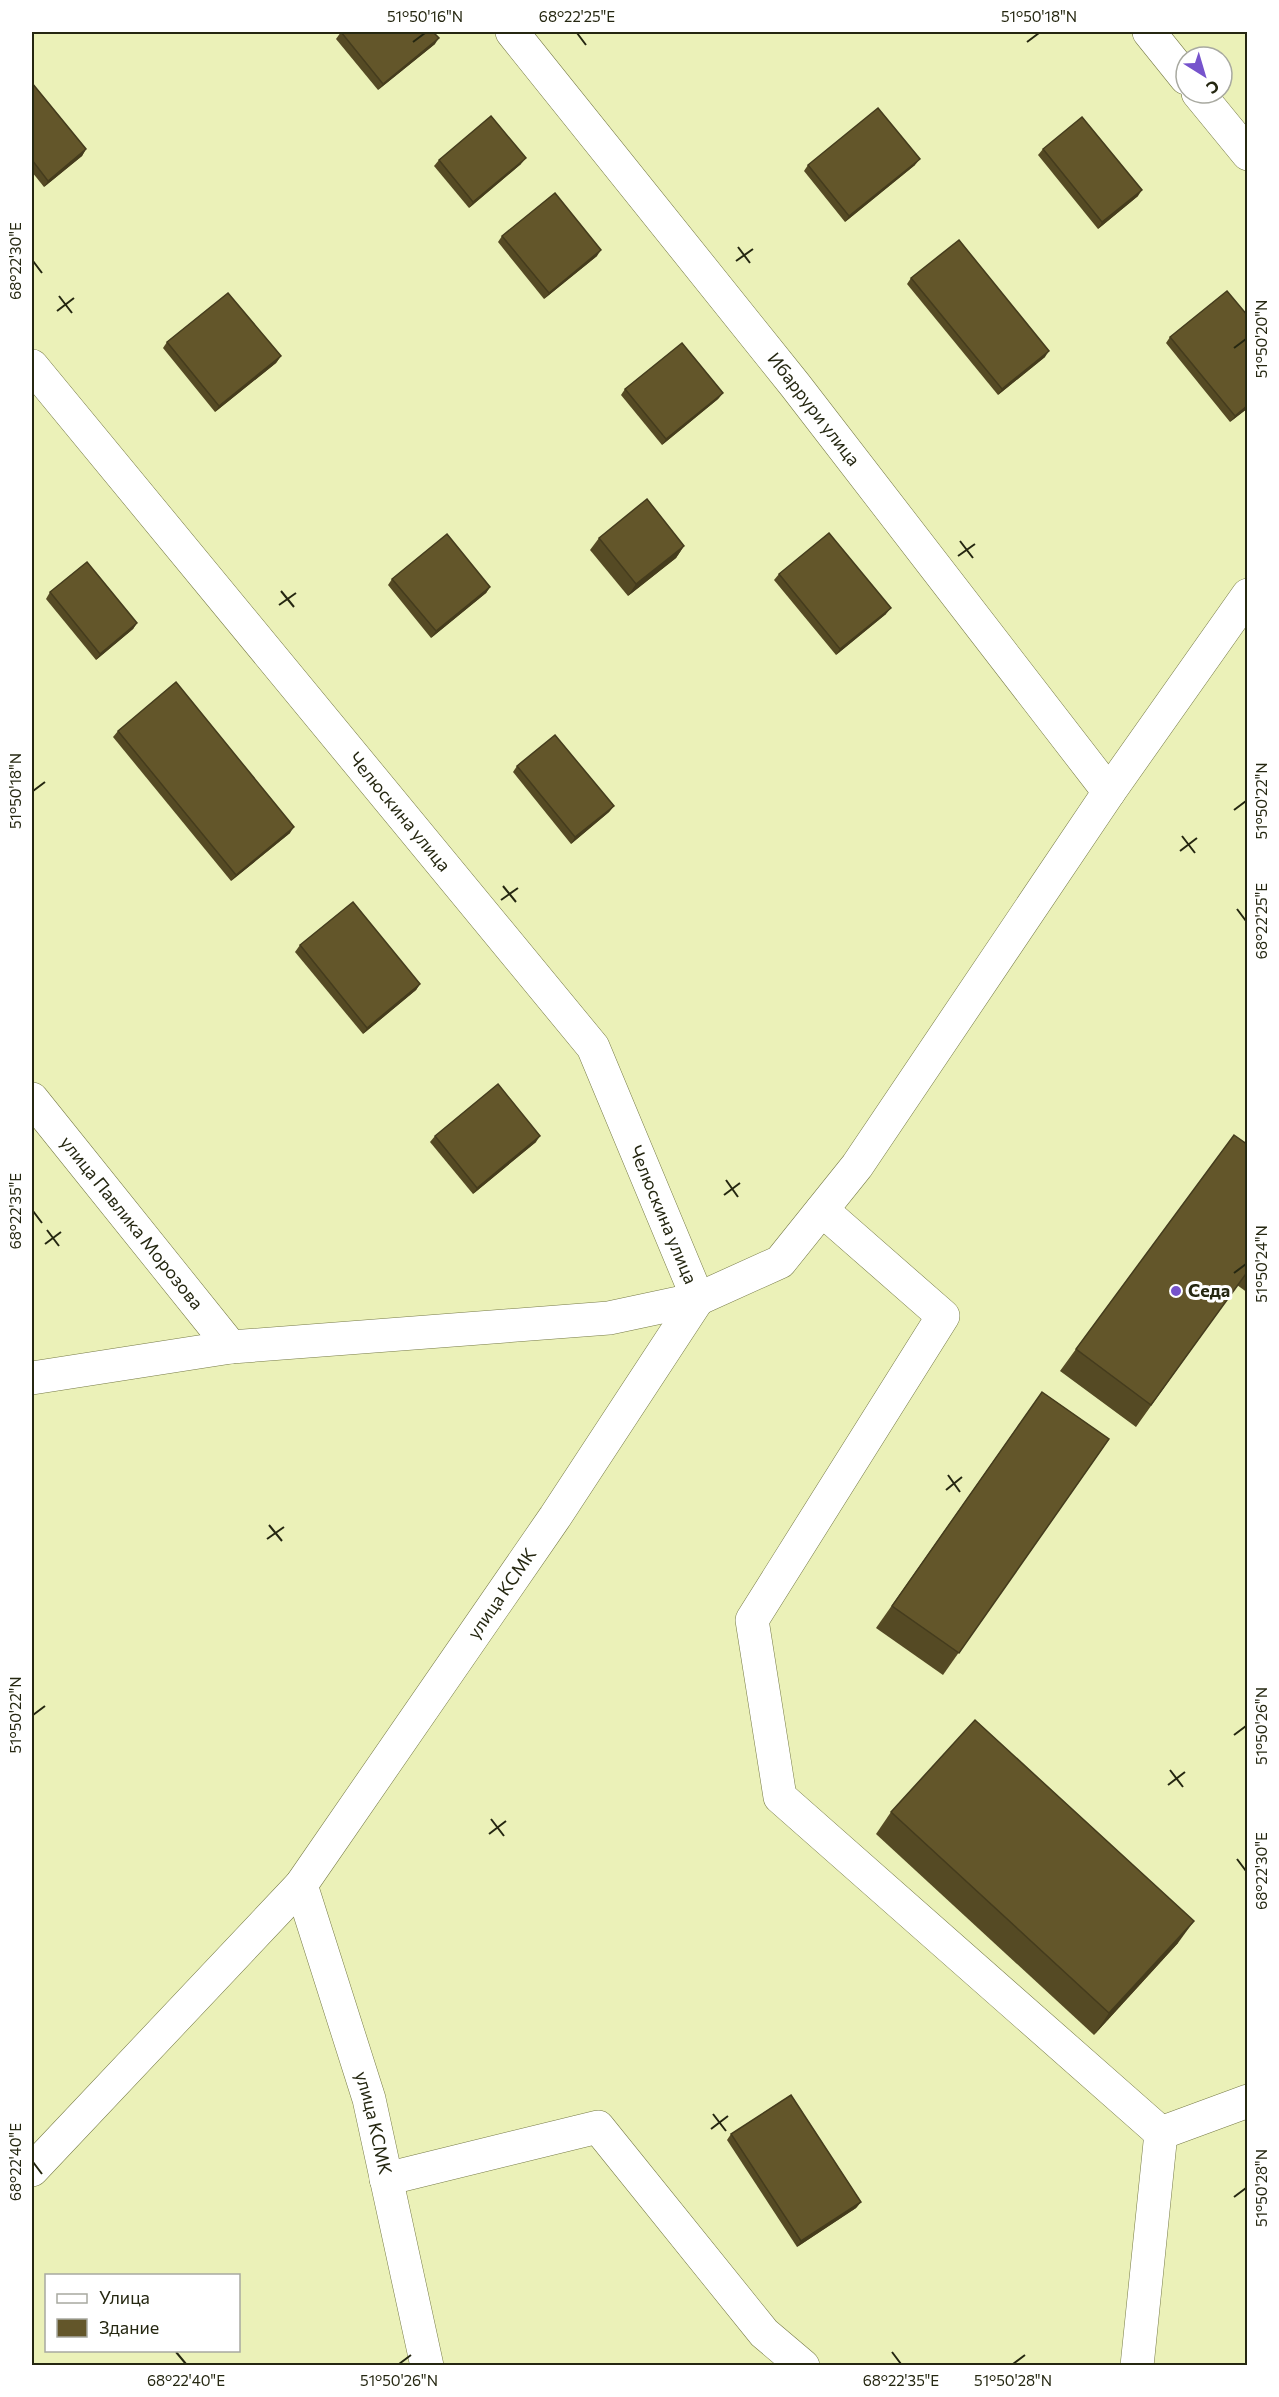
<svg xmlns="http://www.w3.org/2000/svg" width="1279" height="2397" font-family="Commissioner,sans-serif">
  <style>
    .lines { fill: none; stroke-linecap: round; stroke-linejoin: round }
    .minor-casing { stroke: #777b47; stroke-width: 34 }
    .minor { stroke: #fff; stroke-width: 33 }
    .wall { fill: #554a24 }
    .shaded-wall { fill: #453c1d }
    .building { fill: #63562a; stroke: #453c1d; stroke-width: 1.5 }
    .ticks { fill: none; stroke: #252711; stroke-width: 2 }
    .poi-dot { fill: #7653cc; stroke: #fff; stroke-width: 2 }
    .labels { text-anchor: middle; stroke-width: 6; stroke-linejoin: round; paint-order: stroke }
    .street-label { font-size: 18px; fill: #252711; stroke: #fff }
    .poi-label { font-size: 18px; font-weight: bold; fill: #252711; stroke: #fff; text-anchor: start }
    .neatline { fill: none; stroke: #252711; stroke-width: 2 }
    .ticks-label { font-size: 15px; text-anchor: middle; fill: #252711 }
  </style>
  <rect width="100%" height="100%" fill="#ebf1b8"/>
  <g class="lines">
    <defs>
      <g id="minor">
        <path id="s1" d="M 512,32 L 795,385 L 1109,792"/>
        <path d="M 1149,32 L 1186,78"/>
        <path d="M 1198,93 L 1248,154"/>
        <path id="s2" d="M 32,366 L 593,1047 L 698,1299"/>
        <path id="s3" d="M 32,1099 L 231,1347"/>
        <path d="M 822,1210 L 943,1316 L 752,1620 L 780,1797 L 1161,2133 L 1248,2101"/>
        <path d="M 32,1378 L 231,1347 L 609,1318 L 698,1299 L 780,1262 L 857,1166 L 1109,792 L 1248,595"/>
        <path id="s4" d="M 301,1885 L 369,2099 L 427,2366"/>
        <path id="s5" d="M 32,2170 L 301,1885 L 555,1517 L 698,1299"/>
        <path d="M 386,2179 L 598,2127 L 764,2333 L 803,2366"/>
        <path d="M 1137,2366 L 1161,2133"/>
      </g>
    </defs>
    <use href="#minor" class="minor-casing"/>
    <use href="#minor" class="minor"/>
  </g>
  <g class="wall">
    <path d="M 341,32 L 435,44 L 378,90 L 336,39 Z"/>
    <path d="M 32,83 L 86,149 L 82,156 L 44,187 L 32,172 Z"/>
    <path d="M 1043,149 L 1138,196 L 1098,229 L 1038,155 Z"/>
    <path d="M 439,160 L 521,164 L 469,208 L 434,166 Z"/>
    <path d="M 808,165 L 915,165 L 845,222 L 804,171 Z"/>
    <path d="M 502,236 L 597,256 L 544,299 L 498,242 Z"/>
    <path d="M 911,278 L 1045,357 L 998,395 L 907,284 Z"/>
    <path d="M 1248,316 L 1248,408 L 1230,422 L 1166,343 L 1170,337 Z"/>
    <path d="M 167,342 L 281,356 L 276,363 L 215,412 L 163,348 Z"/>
    <path d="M 625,389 L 723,393 L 718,399 L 662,445 L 621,395 Z"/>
    <path d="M 599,538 L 684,546 L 676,558 L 628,596 L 590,550 Z"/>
    <path d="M 779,574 L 886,614 L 836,655 L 774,580 Z"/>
    <path d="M 392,579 L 490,587 L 486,593 L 431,638 L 388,585 Z"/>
    <path d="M 50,592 L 137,623 L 133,629 L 96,660 L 46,599 Z"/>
    <path d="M 118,731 L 290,833 L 231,881 L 113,737 Z"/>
    <path d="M 517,766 L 614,806 L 609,812 L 571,844 L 513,772 Z"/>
    <path d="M 300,945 L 420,984 L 416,990 L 363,1034 L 295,952 Z"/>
    <path d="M 435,1136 L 536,1142 L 473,1194 L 430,1142 Z"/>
    <path d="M 1248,1145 L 1248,1293 L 1237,1285 L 1136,1427 L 1060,1371 L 1076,1349 Z"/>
    <path d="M 1042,1392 L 1109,1439 L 943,1675 L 876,1628 Z"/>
    <path d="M 891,1812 L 1178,1943 L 1094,2035 L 876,1834 Z"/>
    <path d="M 731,2134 L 861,2202 L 856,2208 L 797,2247 L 727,2140 Z"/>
  </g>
  <g class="shaded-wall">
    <path d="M 439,38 L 435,44 L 378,90 L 383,84 Z"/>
    <path d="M 86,149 L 82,156 L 44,187 L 48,181 Z"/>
    <path d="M 526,158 L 521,164 L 469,208 L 473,202 Z"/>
    <path d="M 920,159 L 915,165 L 845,222 L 849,216 Z"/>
    <path d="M 1142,190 L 1138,196 L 1098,229 L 1102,222 Z"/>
    <path d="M 601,250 L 597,256 L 544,299 L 549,293 Z"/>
    <path d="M 1049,351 L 1045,357 L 998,395 L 1002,389 Z"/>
    <path d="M 281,356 L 276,363 L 215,412 L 219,406 Z"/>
    <path d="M 723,393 L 718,399 L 662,445 L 666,439 Z"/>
    <path d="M 1248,405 L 1248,408 L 1230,422 L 1235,416 Z"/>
    <path d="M 684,546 L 676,558 L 628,596 L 636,584 Z"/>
    <path d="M 490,587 L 486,593 L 431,638 L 436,631 Z"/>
    <path d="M 891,608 L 886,614 L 836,655 L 840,649 Z"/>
    <path d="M 137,623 L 133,629 L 96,660 L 100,654 Z"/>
    <path d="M 614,806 L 609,812 L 571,844 L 575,837 Z"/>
    <path d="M 294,827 L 290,833 L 231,881 L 236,875 Z"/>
    <path d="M 420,984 L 416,990 L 363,1034 L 367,1028 Z"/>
    <path d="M 540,1136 L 536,1142 L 473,1194 L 477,1188 Z"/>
    <path d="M 1194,1921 L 1178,1943 L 1094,2035 L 1109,2013 Z"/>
    <path d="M 861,2202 L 856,2208 L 797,2247 L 801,2241 Z"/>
  </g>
  <g class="building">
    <path d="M 341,32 L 433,32 L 439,38 L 383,84 Z"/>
    <path d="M 32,83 L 86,149 L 48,181 L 32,160 Z"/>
    <path d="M 878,108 L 920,159 L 849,216 L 808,165 Z"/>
    <path d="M 491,116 L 526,158 L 473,202 L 439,160 Z"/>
    <path d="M 1082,117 L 1142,190 L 1102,222 L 1043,149 Z"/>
    <path d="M 555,193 L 601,250 L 549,293 L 502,236 Z"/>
    <path d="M 959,240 L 1049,351 L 1002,389 L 911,278 Z"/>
    <path d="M 1227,291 L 1248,316 L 1248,405 L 1235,416 L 1170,337 Z"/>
    <path d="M 228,293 L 281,356 L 219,406 L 167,342 Z"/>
    <path d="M 682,343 L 723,393 L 666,439 L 625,389 Z"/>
    <path d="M 647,499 L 684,546 L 636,584 L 599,538 Z"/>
    <path d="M 829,533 L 891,608 L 840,649 L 779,574 Z"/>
    <path d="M 447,534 L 490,587 L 436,631 L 392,579 Z"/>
    <path d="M 87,562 L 137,623 L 100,654 L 50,592 Z"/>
    <path d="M 176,682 L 294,827 L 236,875 L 118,731 Z"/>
    <path d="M 555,735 L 614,806 L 575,837 L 517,766 Z"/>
    <path d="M 353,902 L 420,984 L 367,1028 L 300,945 Z"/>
    <path d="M 498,1084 L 540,1136 L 477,1188 L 435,1136 Z"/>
    <path d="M 1234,1135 L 1248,1145 L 1248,1271 L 1151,1405 L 1076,1349 Z"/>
    <path d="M 1042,1392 L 1109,1439 L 959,1653 L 892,1606 Z"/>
    <path d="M 975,1720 L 1194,1921 L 1109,2013 L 891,1812 Z"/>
    <path d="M 791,2095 L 861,2202 L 801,2241 L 731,2134 Z"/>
  </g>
  <path class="ticks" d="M 577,33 L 586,45M 413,42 L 425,33M 1027,42 L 1039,33M 738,247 L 750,263M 33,261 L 42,273M 736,261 L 753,249M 59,296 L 72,313M 57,311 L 74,298M 1234,348 L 1246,339M 960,541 L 973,558M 958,556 L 975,544M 281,591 L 294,607M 279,605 L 296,593M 33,791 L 45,782M 1234,810 L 1246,801M 1182,836 L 1195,853M 1180,851 L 1197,838M 503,886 L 516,902M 501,900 L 518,888M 1237,909 L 1246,921M 726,1180 L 738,1197M 724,1195 L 740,1183M 33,1211 L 42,1223M 47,1230 L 59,1246M 45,1244 L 61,1232M 1234,1273 L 1246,1264M 948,1475 L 960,1492M 946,1490 L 962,1477M 269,1525 L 282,1541M 267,1539 L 284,1527M 33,1715 L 45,1706M 1234,1735 L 1246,1726M 1170,1770 L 1183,1787M 1168,1785 L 1185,1772M 491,1819 L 504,1836M 489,1834 L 506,1821M 1237,1859 L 1246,1871M 713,2114 L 726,2131M 711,2129 L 728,2116M 33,2162 L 42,2174M 1234,2197 L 1246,2188M 176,2352 L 186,2364M 892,2352 L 901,2364M 399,2364 L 411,2355M 1013,2364 L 1025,2355"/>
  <circle class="poi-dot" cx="1176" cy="1291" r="6"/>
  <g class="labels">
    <g class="street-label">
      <text dy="6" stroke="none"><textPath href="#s1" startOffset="483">Ибаррури улица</textPath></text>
      <text dy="6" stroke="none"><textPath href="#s2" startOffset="578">Челюскина улица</textPath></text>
      <text dy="6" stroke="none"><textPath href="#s2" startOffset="1064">Челюскина улица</textPath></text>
      <text dy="6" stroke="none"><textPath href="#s3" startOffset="159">улица Павлика Морозова</textPath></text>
      <text dy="6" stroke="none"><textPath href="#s5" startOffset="746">улица КСМК</textPath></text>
      <text dy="6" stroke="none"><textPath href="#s4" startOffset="249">улица КСМК</textPath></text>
    </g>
    <g class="poi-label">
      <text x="1188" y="1297">Седа</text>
    </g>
  </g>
  <rect width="1279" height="2397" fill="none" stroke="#ffffff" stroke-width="66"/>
  <rect x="45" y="2274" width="195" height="78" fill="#ffffff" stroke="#a8a9a0" stroke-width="1.5"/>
  <rect x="57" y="2294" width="30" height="9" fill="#ffffff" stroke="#a8a9a0" stroke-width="1.5"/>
  <text x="99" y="2304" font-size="18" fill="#252711">Улица</text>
  <rect x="57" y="2319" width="30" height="18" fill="#63562a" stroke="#a8a9a0" stroke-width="1.5"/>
  <text x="99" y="2334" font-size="18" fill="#252711">Здание</text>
  <g transform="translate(1204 75) rotate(143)"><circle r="28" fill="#ffffff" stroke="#a8a9a0" stroke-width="1.5"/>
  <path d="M0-4.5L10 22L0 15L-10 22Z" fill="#7653cc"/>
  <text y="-9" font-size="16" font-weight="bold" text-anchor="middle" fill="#252711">С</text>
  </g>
  <rect x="33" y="33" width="1213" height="2331" class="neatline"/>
  <g class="ticks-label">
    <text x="425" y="22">51°50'16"N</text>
    <text x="577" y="22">68°22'25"E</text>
    <text x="1039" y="22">51°50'18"N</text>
    <text transform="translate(16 261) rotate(-90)" y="5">68°22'30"E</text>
    <text transform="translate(1262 339) rotate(-90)" y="5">51°50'20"N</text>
    <text transform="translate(16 791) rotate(-90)" y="5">51°50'18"N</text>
    <text transform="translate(1262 801) rotate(-90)" y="5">51°50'22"N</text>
    <text transform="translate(1262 921) rotate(-90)" y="5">68°22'25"E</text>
    <text transform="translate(16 1211) rotate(-90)" y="5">68°22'35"E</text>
    <text transform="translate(1262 1264) rotate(-90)" y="5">51°50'24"N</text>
    <text transform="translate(16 1715) rotate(-90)" y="5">51°50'22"N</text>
    <text transform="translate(1262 1726) rotate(-90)" y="5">51°50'26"N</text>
    <text transform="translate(1262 1871) rotate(-90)" y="5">68°22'30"E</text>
    <text transform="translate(16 2162) rotate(-90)" y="5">68°22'40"E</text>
    <text transform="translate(1262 2188) rotate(-90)" y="5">51°50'28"N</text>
    <text x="186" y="2386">68°22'40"E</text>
    <text x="399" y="2386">51°50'26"N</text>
    <text x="901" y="2386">68°22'35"E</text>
    <text x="1013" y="2386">51°50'28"N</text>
  </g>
</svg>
